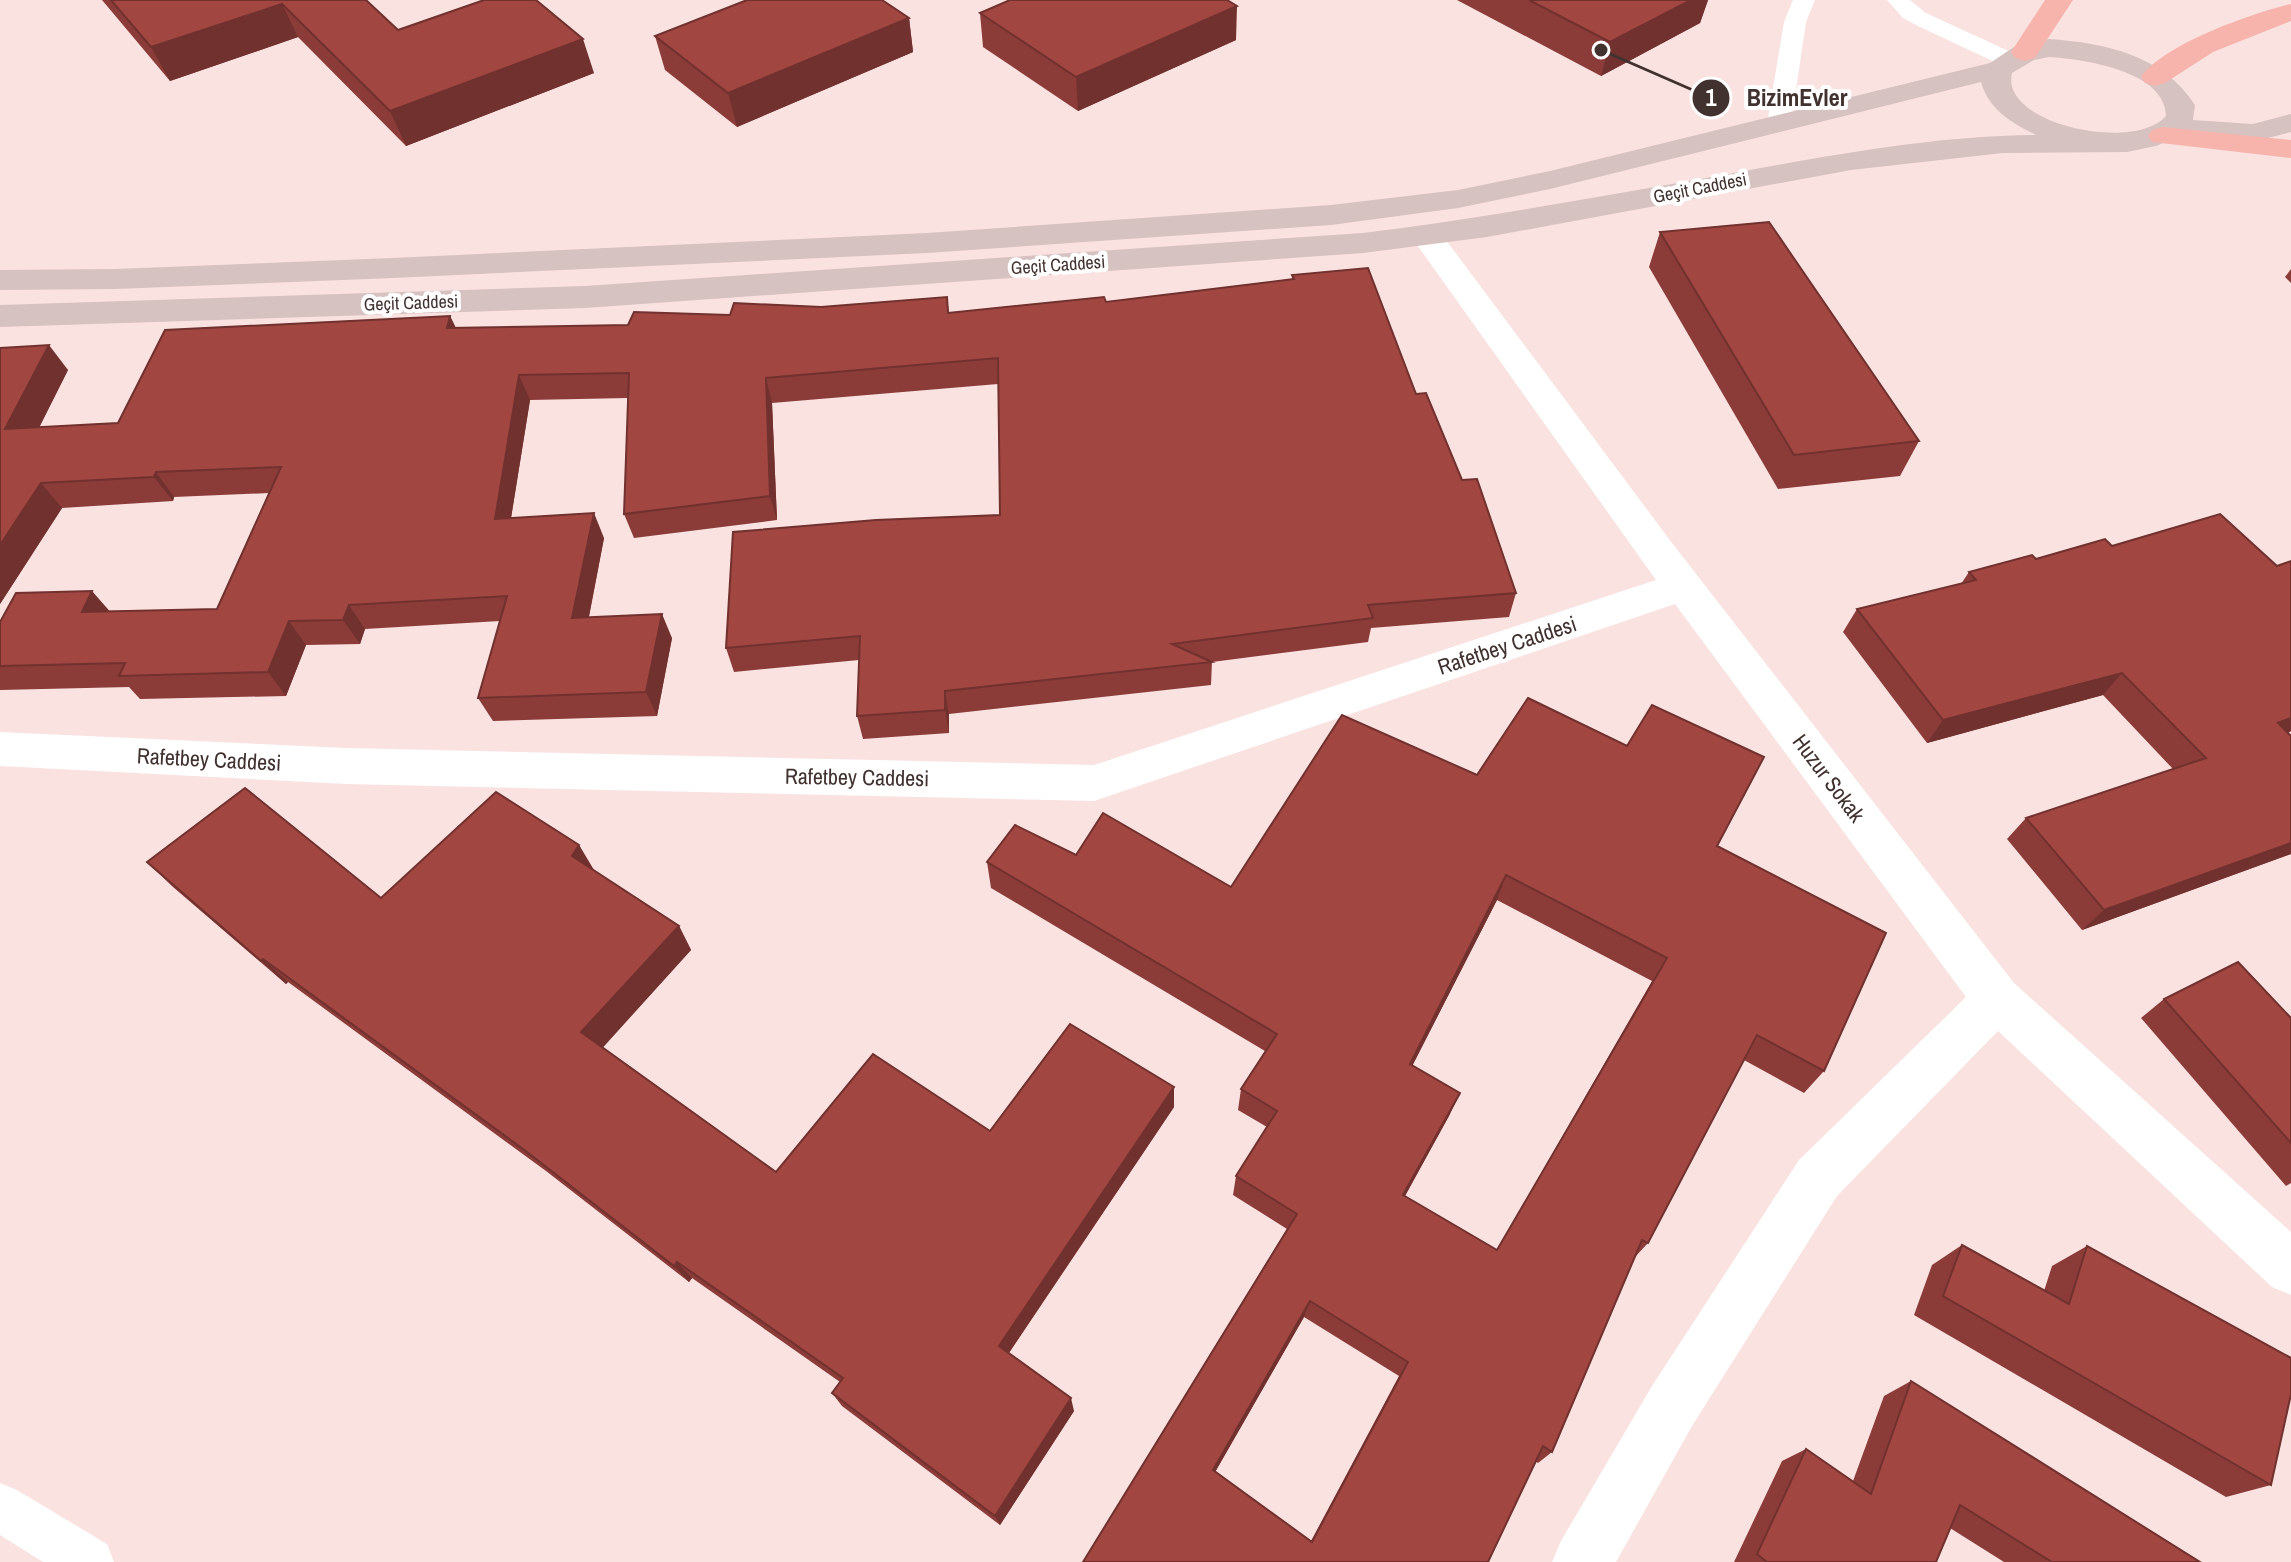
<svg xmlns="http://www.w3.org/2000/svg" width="2291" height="1562" font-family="'Archivo Narrow',sans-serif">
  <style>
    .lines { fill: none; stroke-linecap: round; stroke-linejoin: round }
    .lane { fill: #fff; fill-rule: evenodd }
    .street { fill: #fff; fill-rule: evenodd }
    .secondary { fill: #d6c2c0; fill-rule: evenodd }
    .highway { fill: #f7b4ad; fill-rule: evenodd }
    .wall { fill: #8b3c39; fill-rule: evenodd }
    .shaded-wall { fill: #71312e }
    .building { fill: #a24642; stroke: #71312e; stroke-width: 2; fill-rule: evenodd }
    .labels { text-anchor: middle; stroke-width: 8; stroke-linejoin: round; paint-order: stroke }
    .far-street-label { font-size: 18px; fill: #413230; stroke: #fff }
    .street-label { font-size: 22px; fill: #413230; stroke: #fff }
    .leader { fill: none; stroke: #413230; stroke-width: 3 }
    .callout-dot { fill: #413230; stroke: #fff; stroke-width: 3 }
    .mark-label { font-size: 24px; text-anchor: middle; font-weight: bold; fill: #fff }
    .callout-label { font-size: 24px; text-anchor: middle; font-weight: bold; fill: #413230; stroke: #fff; stroke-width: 8; stroke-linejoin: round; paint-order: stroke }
  </style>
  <rect width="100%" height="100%" fill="#fae2e0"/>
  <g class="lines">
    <g class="lane">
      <path d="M 1793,0 L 1815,0 L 1806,22 L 1791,124 L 1788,129 L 1770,129 L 1767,124 L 1784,22 Z"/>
      <path d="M 1887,0 L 1910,0 L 1926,13 L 2015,54 L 2019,59 L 2015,64 L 1999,64 L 1918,26 L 1903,18 Z"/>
      <path d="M 0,1483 L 17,1490 L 107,1544 L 114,1562 L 43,1562 L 0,1535 Z"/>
    </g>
    <path class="street" d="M 1426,225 L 1437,228 L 1672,543 L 2014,983 L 2291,1232 L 2291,1295 L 2272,1287 L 1998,1031 L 1837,1196 L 1692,1426 L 1616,1562 L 1552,1562 L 1561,1541 L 1652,1386 L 1799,1160 L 1966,997 L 1675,604 L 1094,801 L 346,784 L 0,766 L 0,732 L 346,748 L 1094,765 L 1656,580 L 1410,235 L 1415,228 Z"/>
    <path class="secondary" d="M 2049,39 C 2105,43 2163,55 2195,105 L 2193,120 L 2253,124 L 2291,114 L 2291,132 L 2253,142 L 2177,137 L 2156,146 L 2127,152 L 2003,153 L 1851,170 L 1487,237 L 1363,253 L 585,308 L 0,327 L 0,305 L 585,286 L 1363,233 C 1484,218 1603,196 1723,175 C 1826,156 1931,136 2036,135 C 2012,123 1989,110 1981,82 L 1550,189 L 1458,208 L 1331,225 L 927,253 L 393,278 L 115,289 L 0,290 L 0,270 L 115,269 L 393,258 L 927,233 L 1331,205 L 1458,190 L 1550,171 L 1990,63 L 2014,47 ZM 2049,57 C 2083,59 2166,71 2166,116 C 2134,153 1999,124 2012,73 L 2034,60 Z"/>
    <g class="highway">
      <path d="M 2045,0 L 2073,0 L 2035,58 L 2025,61 L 2015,58 L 2011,52 Z"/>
      <path d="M 2291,4 L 2291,21 L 2213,52 L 2165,83 L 2155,86 L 2145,83 L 2141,77 C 2164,44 2252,13 2291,4 Z"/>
      <path d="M 2163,127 L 2291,140 L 2291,158 L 2152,142 L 2148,136 L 2152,130 Z"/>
    </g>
  </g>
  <g class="wall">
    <path d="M 102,0 L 366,0 L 398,30 L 594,73 L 406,146 L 298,37 L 170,81 Z"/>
    <path d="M 1457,0 L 1708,0 L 1700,23 L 1601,76 Z"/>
    <path d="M 980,13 L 1236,40 L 1078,111 L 983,47 Z"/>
    <path d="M 909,18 L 913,52 L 737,127 L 665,70 L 655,36 Z"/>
    <path d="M 1660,232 L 1919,441 L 1900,476 L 1778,489 L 1649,267 Z"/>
    <path d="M 2291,269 L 2291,283 L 2285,277 Z"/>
    <path d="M 1292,275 L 1416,394 L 1462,480 L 1516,593 L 1509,617 L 1371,628 L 1368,642 L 1212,662 L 1211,685 L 949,714 L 949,733 L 863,739 L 857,716 L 859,660 L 734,672 L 726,648 L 1000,515 L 998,384 L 772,403 L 777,520 L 634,538 L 624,514 L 628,398 L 530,400 L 511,518 L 604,538 L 589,617 L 672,638 L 657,716 L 493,721 L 478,698 L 500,621 L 365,629 L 360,644 L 306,645 L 286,696 L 140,699 L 129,687 L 0,690 L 0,622 L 110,611 L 217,609 L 269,493 L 174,497 L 173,501 L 62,508 L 0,604 L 0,348 L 68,370 L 39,427 L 118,423 L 450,316 L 456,328 L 628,325 L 821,307 L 947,297 L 949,313 L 1106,302 L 1292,279 Z"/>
    <path d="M 2112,546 L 2277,566 L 2291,561 L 2291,731 L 2288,733 L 2291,854 L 2082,930 L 2007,839 L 2026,818 L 2173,769 L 2103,695 L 1927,743 L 1843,632 L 1857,609 L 1961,584 L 1969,572 L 2036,559 Z"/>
    <path d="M 1477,775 L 1717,846 L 1824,1071 L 1804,1093 L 1744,1060 L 1648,1243 L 1635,1257 L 1552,1452 L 1538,1463 L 1535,1461 L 1488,1562 L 1083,1562 L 1287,1229 L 1233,1195 L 1236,1176 L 1267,1127 L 1238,1110 L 1241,1089 L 1265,1051 L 991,888 L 987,862 L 1076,855 L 1231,887 ZM 1497,900 L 1652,981 L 1497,1250 L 1405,1196 L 1450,1114 L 1412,1066 ZM 1304,1317 L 1399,1376 L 1311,1541 L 1215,1472 Z"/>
    <path d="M 579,845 L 594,871 L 679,926 L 691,950 L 602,1048 L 776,1172 L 990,1131 L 1174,1107 L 1009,1353 L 1074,1411 L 1000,1525 L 842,1406 L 832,1393 L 840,1382 L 692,1278 L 689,1282 L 546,1171 L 288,982 L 286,984 L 173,887 L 147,862 L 381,898 Z"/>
    <path d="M 2164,999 L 2291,1018 L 2291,1183 L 2286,1186 L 2141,1018 Z"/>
    <path d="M 1962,1245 L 2044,1291 L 2052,1266 L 2087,1246 L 2271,1485 L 2226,1497 L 1914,1315 L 1932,1265 Z"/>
    <path d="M 1911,1381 L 2200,1562 L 2004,1562 L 1950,1528 L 1936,1562 L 1734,1562 L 1782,1461 L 1806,1449 L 1853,1481 L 1884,1396 Z"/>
  </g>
  <g class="shaded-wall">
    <path d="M 1691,0 L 1708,0 L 1700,23 L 1601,76 L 1610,42 Z"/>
    <path d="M 282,4 L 298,37 L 170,81 L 151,47 Z"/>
    <path d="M 1237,6 L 1236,40 L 1078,111 L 1076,77 Z"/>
    <path d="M 909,18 L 913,52 L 737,127 L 728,93 Z"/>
    <path d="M 583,39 L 594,73 L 406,146 L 390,111 Z"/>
    <path d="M 450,316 L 462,341 L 447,328 Z"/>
    <path d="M 49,345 L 68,370 L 26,454 L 5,429 Z"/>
    <path d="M 519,375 L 530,400 L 507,543 L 495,519 Z"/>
    <path d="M 766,378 L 772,403 L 777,520 L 770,496 Z"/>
    <path d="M 156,472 L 174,497 L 173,501 L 154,477 Z"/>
    <path d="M 41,483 L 62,508 L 0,604 L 0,545 Z"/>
    <path d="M 594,513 L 604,538 L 584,641 L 572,618 Z"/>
    <path d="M 92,591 L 113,615 L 82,612 Z"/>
    <path d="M 349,605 L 365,629 L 360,644 L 343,620 Z"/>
    <path d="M 662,614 L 672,638 L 657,716 L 646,692 Z"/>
    <path d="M 289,621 L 306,645 L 286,696 L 268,672 Z"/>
    <path d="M 2122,673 L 2103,695 L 1927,743 L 1943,720 Z"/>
    <path d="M 945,691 L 949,714 L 949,733 L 945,710 Z"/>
    <path d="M 2291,718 L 2291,731 L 2254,745 L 2278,723 Z"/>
    <path d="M 2291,843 L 2291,854 L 2082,930 L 2104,910 Z"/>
    <path d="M 579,845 L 594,870 L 587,881 L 572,856 Z"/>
    <path d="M 1506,875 L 1497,900 L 1402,1086 L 1410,1064 Z"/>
    <path d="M 679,926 L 691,950 L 597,1054 L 581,1032 Z"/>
    <path d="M 263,959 L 288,982 L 286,984 L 261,961 Z"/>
    <path d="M 1174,1087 L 1174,1107 L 1004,1360 L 999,1346 Z"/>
    <path d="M 1460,1093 L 1450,1114 L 1395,1214 L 1403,1195 Z"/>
    <path d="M 677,1262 L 692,1278 L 689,1282 L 674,1266 Z"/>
    <path d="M 1310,1301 L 1304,1317 L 1210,1481 L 1213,1470 Z"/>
    <path d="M 1071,1398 L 1074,1411 L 1000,1525 L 995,1516 Z"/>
  </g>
  <g class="building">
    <path d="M 111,0 L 366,0 L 398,30 L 484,0 L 536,0 L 583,39 L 390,111 L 282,4 L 151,47 Z"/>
    <path d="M 747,0 L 882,0 L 909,18 L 728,93 L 655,36 Z"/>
    <path d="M 1010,0 L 1227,0 L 1237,6 L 1076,77 L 980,13 Z"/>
    <path d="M 1529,0 L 1691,0 L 1610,42 Z"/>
    <path d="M 1769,222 L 1919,441 L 1794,455 L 1660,232 Z"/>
    <path d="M 1368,268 L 1416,394 L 1426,393 L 1462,480 L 1477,479 L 1516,593 L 1368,605 L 1373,618 L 1172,644 L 1212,662 L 945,691 L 945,710 L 857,716 L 860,636 L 726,648 L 733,532 L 876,520 L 1000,515 L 998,358 L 766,378 L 770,496 L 624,514 L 629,373 L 519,375 L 495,519 L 594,513 L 572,618 L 662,614 L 646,692 L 478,698 L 507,596 L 349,605 L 343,620 L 289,621 L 268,672 L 119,676 L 125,663 L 0,666 L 0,622 L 16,593 L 92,591 L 82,612 L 217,609 L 281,467 L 156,472 L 154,477 L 41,483 L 0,545 L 0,348 L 49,345 L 5,429 L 118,423 L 165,330 L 450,316 L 447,328 L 628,325 L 634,312 L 730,315 L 734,303 L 821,307 L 947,297 L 948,313 L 1104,297 L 1106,302 L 1294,279 L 1292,275 Z"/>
    <path d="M 2220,514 L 2277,566 L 2291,561 L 2291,718 L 2278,723 L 2291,736 L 2291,843 L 2104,910 L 2026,818 L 2206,758 L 2122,673 L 1943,720 L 1857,609 L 1976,580 L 1969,572 L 2032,555 L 2036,559 L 2105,539 L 2112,546 Z"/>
    <path d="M 1528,698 L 1627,746 L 1652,705 L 1764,757 L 1717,846 L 1886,933 L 1824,1071 L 1757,1035 L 1648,1243 L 1642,1240 L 1552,1452 L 1543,1446 L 1488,1562 L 1083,1562 L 1297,1214 L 1236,1176 L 1277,1111 L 1241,1089 L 1277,1034 L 987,862 L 1015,825 L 1076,855 L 1103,813 L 1231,887 L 1342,715 L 1477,775 ZM 1506,875 L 1667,958 L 1497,1250 L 1403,1195 L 1460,1093 L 1410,1064 ZM 1310,1301 L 1408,1362 L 1312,1542 L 1213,1470 Z"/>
    <path d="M 245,788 L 381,898 L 496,792 L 579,845 L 572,856 L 679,926 L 581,1032 L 776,1172 L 873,1054 L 990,1131 L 1070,1024 L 1174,1087 L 999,1346 L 1071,1398 L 995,1516 L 832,1393 L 843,1378 L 677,1262 L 674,1266 L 527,1152 L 263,959 L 261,961 L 147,862 Z"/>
    <path d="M 2238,962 L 2291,1018 L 2291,1143 L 2164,999 Z"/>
    <path d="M 1962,1245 L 2069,1304 L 2087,1246 L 2291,1358 L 2291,1394 L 2271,1485 L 1943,1296 Z"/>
    <path d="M 1911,1381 L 2200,1562 L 2052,1562 L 1960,1505 L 1936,1562 L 1767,1562 L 1757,1554 L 1806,1449 L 1871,1494 Z"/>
  </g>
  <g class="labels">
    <g class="far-street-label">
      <text transform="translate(1700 188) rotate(-11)" y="6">Geçit Caddesi</text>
      <text transform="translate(1058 265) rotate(-4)" y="6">Geçit Caddesi</text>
      <text transform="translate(411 303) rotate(-2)" y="6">Geçit Caddesi</text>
    </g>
    <g class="street-label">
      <text transform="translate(1507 645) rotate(-18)" y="8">Rafetbey Caddesi</text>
      <text transform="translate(209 759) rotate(3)" y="8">Rafetbey Caddesi</text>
      <text transform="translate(857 777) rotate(1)" y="8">Rafetbey Caddesi</text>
      <text transform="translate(1829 778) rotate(53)" y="8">Huzur Sokak</text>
    </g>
  </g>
  <path class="leader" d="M1601 50L1711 98"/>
  <g class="callout-dot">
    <circle cx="1601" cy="50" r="8"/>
    <circle cx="1711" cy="98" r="20"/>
  </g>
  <g class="mark-label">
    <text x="1711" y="106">1</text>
  </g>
  <g class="callout-label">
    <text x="1797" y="106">BizimEvler</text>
  </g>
</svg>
